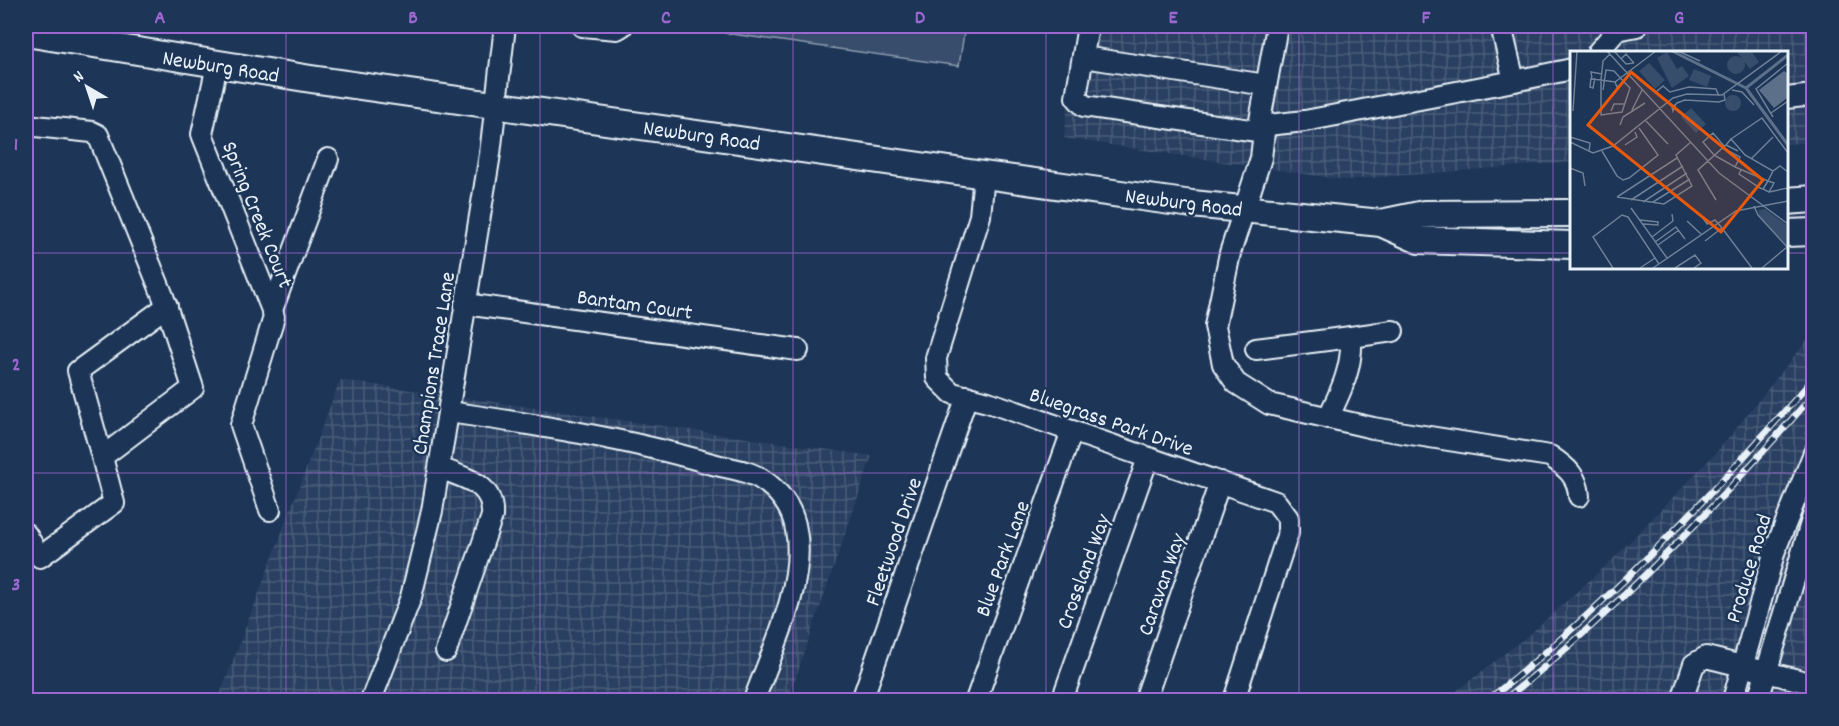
<svg xmlns="http://www.w3.org/2000/svg" width="1839" height="726" font-family="Dekko,sans-serif">
  <style>
    .industrial { fill: url(#industrial-grid) }
    .garden { fill: #374d6c; stroke: #909fb2; stroke-width: 1.5 }
    .lines { fill: none; stroke-linecap: round; stroke-linejoin: round }
    .minor-casing { stroke: #e8f1f8; stroke-width: 24 }
    .major-casing { stroke: #e8f1f8; stroke-width: 30 }
    .minor { stroke: #1d3557; stroke-width: 20 }
    .major { stroke: #1d3557; stroke-width: 26 }
    .rail-casing { stroke: #e8f1f8; stroke-width: 7 }
    .rail { stroke: #1d3557; stroke-width: 4.5; stroke-dasharray: 14; stroke-linecap: butt }
    .grid { fill: none; stroke: #9c67d0; stroke-width: 1.5; stroke-opacity: 0.55 }
    .labels { text-anchor: middle; stroke-width: 5; stroke-linejoin: round; paint-order: stroke }
    .street-label { font-size: 22px; fill: #e8f1f8; stroke: #1d3557 }
    .inset-river { fill: none; stroke: #5d7089; stroke-width: 3 }
    .inset-road { fill: none; stroke: #6e8097; stroke-width: 1.5 }
    .view { fill: #e8590c; fill-opacity: 0.15; stroke: #e8590c; stroke-width: 3 }
    .inset-edge { fill: none; stroke: #e8f1f8; stroke-width: 3 }
    .neatline { fill: none; stroke: #9c67d0; stroke-width: 2 }
    .grid-label { font-size: 20px; text-anchor: middle; font-weight: bold; fill: #9c67d0 }
  </style>
  <defs>
    <pattern id="industrial-grid" width="8" height="8" patternUnits="userSpaceOnUse" patternTransform="scale(1.5)"><rect width="8" height="8" fill="#2a4162"/><path d="M0 4h8M4 0v8" fill="none" stroke="#495d79"/></pattern>
  </defs>
  <rect width="100%" height="100%" fill="#1d3557"/>
  <filter id="ink" filterUnits="userSpaceOnUse"><feTurbulence type="fractalNoise" baseFrequency=".0167" numOctaves="2"/><feDisplacementMap in="SourceGraphic" scale="12" xChannelSelector="R" yChannelSelector="G"/><feConvolveMatrix kernelMatrix="1 2 1 2 8 2 1 2 1" color-interpolation-filters="sRGB"/></filter>
  <g filter="url(#ink)">
    <g class="industrial">
      <path d="M 1077,26 L 1813,26 L 1813,142 L 1787,144 L 1786,52 L 1572,52 L 1572,162 L 1345,180 L 1064,138 Z"/>
      <path d="M 1813,333 L 1813,700 L 1445,700 L 1530,634 L 1612,560 L 1716,453 Z"/>
      <path d="M 340,380 L 872,456 L 788,700 L 218,700 Z"/>
    </g>
    <path class="garden" d="M 726,26 L 965,26 L 959,66 L 725,33 Z"/>
    <g class="lines">
      <defs>
        <g id="minor">
          <path d="M 582,26 L 617,29 L 622,26"/>
          <path d="M 1088,26 L 1076,97 L 1084,106 L 1264,132"/>
          <path d="M 1277,26 L 1259,126 L 1264,132 L 1261,158 L 1230,253 L 1215,326 L 1223,364 L 1236,383 L 1269,404 L 1373,428 L 1550,456 C 1566,467 1578,476 1579,496"/>
          <path d="M 1598,52 L 1617,30 L 1637,26"/>
          <path d="M 1083,57 L 1266,85"/>
          <path d="M 217,65 L 202,134 L 272,310"/>
          <path d="M 1514,81 L 1572,69"/>
          <path d="M 1786,98 L 1814,95"/>
          <path d="M 26,125 L 92,132 L 98,135 L 163,296 L 193,388 L 102,457 L 114,503 L 40,557 L 26,534"/>
          <path d="M 1259,126 L 1305,121 L 1514,81 L 1501,26"/>
          <path d="M 984,175 L 980,216 L 936,358 L 937,378 L 952,393 L 988,402 L 1276,502 L 1288,518 L 1288,533 L 1234,700"/>
          <path d="M 465,304 L 798,350"/>
          <path d="M 1351,337 L 1393,331"/>
          <path d="M 1256,349 L 1351,337 C 1353,367 1341,391 1328,418"/>
          <path d="M 449,412 C 537,425 624,438 709,463 C 725,468 748,470 761,479 C 779,490 793,509 796,530 C 806,583 772,651 754,700"/>
          <path d="M 102,457 L 78,371 L 167,306"/>
          <path d="M 440,468 C 466,479 494,483 492,516 L 446,651"/>
          <path d="M 270,510 L 241,425 L 274,317 L 272,310 L 328,159"/>
          <path d="M 371,700 L 411,597 L 432,511 L 490,154 L 505,26"/>
          <path d="M 862,700 L 967,396"/>
          <path d="M 976,700 L 1072,431"/>
          <path d="M 1062,700 L 1148,458"/>
          <path d="M 1145,700 L 1220,482"/>
          <path d="M 1682,700 L 1694,664 L 1706,657 L 1814,684"/>
          <path d="M 1733,700 L 1775,550 L 1814,453"/>
          <path d="M 1758,700 L 1814,513"/>
        </g>
        <g id="major">
          <path d="M 26,33 L 311,79 L 984,175 L 1192,204 L 1381,223 L 1419,240 L 1572,245"/>
          <path d="M 1786,201 L 1814,199"/>
          <path d="M 1381,223 L 1424,214 L 1572,213"/>
          <path d="M 1786,233 L 1814,232"/>
        </g>
      </defs>
      <use href="#minor" class="minor-casing"/>
      <use href="#major" class="major-casing"/>
      <use href="#minor" class="minor"/>
      <use href="#major" class="major"/>
      <defs>
        <g id="rail">
          <path d="M 1488,700 C 1608,605 1713,494 1814,378"/>
          <path d="M 1504,700 C 1618,610 1718,504 1814,394"/>
        </g>
      </defs>
      <use href="#rail" class="rail-casing"/>
      <use href="#rail" class="rail"/>
    </g>
  </g>
  <path class="grid" d="M 286,26 L 286,700M 540,26 L 540,700M 793,26 L 793,700M 1046,26 L 1046,700M 1299,26 L 1299,700M 1553,26 L 1553,700M 26,253 L 1572,253M 1786,253 L 1814,253M 26,473 L 1814,473"/>
  <g class="labels">
    <g class="street-label">
      <text transform="translate(221 65) rotate(9)" y="8">Newburg Road</text>
      <text transform="translate(702 134) rotate(8)" y="8">Newburg Road</text>
      <text transform="translate(1184 201) rotate(7)" y="8">Newburg Road</text>
      <text transform="translate(259 214) rotate(68)" y="8">Spring Creek Court</text>
      <text transform="translate(635 303) rotate(8)" y="8">Bantam Court</text>
      <text transform="translate(432 363) rotate(-81)" y="8">Champions Trace Lane</text>
      <text transform="translate(1112 420) rotate(19)" y="8">Bluegrass Park Drive</text>
      <text transform="translate(892 541) rotate(-71)" y="8">Fleetwood Drive</text>
      <text transform="translate(1001 558) rotate(-70)" y="8">Blue Park Lane</text>
      <text transform="translate(1747 568) rotate(-73)" y="8">Produce Road</text>
      <text transform="translate(1082 571) rotate(-70)" y="8">Crossland Way</text>
      <text transform="translate(1160 584) rotate(-71)" y="8">Caravan Way</text>
    </g>
  </g>
  <g transform="translate(1570 51)">
    <rect width="218" height="218" fill="#1d3557"/>
    <path d="M 195,158 L 217,174 L 217,195 L 189,164 L 189,159 Z" fill="#374d6c"/>
    <path d="M 181,0 L 189,11 L 180,18 L 167,1 ZM 97,1 L 107,18 L 112,15 L 119,25 L 102,37 L 87,7 ZM157 14a9 9 0 1 1 18 0a9 9 0 1 1-18 0ZM 79,12 L 95,29 L 85,38 L 69,20 ZM 124,18 L 141,25 L 137,36 L 119,29 ZM155 52a8 8 0 1 1 16 0a8 8 0 1 1-16 0ZM 121,57 L 136,73 L 126,82 L 111,66 Z" fill="#374d6c"/>
    <path d="M 214,20 L 217,22 L 217,47 L 204,57 L 189,39 Z" fill="#5d7089"/>
    <path class="inset-river" d="M 102,0 L 176,37 L 218,4M 176,37 L 218,94"/>
    <path class="inset-road" d="M 37,0 L 149,122 L 218,173M 44,0 L 56,13 L 64,12M 108,0 L 130,10M 40,3 L 33,10 L 31,29 L 45,31 L 86,0M 51,8 L 56,3 L 64,12M 32,23 L 21,21 L 22,28 L 31,29 L 31,64 L 52,61 L 60,37 L 54,31 L 47,36 L 45,31M 21,27 L 20,36 L 23,37 L 25,27M 33,39 L 36,19 L 44,20 L 54,31M 162,39 L 172,41 L 184,54M 86,41 L 93,35 L 100,41 L 119,36 L 146,38 L 149,45M 115,49 L 149,51 L 155,49 L 154,43M 106,53 L 103,60 L 102,56 L 106,53 L 107,52 L 115,49 L 115,48M 62,59 L 72,39M 3,60 L 7,0M 41,60 L 44,53 L 55,53M 201,62 L 218,50M 203,66 L 186,38 L 218,12M 76,70 L 98,93M 50,74 L 53,66 L 75,52M 0,86 L 20,92 L 19,101M 161,88 L 192,67 L 218,102M 0,91 L 23,102 L 43,95 L 103,47 L 117,43 L 152,44 L 212,0M 55,94 L 67,86 L 65,81M 156,94 L 161,88 L 175,104 L 203,120 L 198,130 L 165,116M 32,100 L 47,125 L 53,129 L 59,127 L 88,104 L 69,77M 144,104 L 165,116 L 170,106 L 153,97M 144,104 L 133,91 L 143,82 L 154,95M 181,108 L 203,86M 0,117 L 13,122 L 15,135M 171,119 L 169,123 L 190,137 L 193,138 L 199,141 L 204,132 L 198,130 L 193,138M 203,120 L 210,115 L 218,121M 199,141 L 218,137M 47,146 L 94,153 L 122,135 L 106,104 L 121,91M 47,146 L 107,107M 61,149 L 113,115M 146,149 L 128,119 L 156,94 L 168,100M 73,151 L 117,122M 83,151 L 120,128M 184,155 L 188,164 L 218,197M 61,157 L 97,207M 133,167 L 137,173 L 145,169 L 152,177 L 135,190M 70,169 L 88,171 L 88,174 L 73,173M 117,170 L 131,183M 152,177 L 182,217M 82,186 L 103,170 L 102,163M 85,191 L 106,176 L 115,188M 88,194 L 109,179M 43,217 L 23,186 L 52,164 L 58,166 L 89,213M 70,217 L 85,207M 83,217 L 166,160 L 218,150M 105,217 L 125,204 L 131,212 L 124,217M 192,217 L 217,196"/>
    <path class="view" d="M 61,21 L 193,129 L 151,181 L 18,74 Z"/>
    <rect width="218" height="218" class="inset-edge"/>
  </g>
  <rect width="1839" height="726" fill="none" stroke="#1d3557" stroke-width="66"/>
  <g transform="translate(87 87) rotate(321)" stroke="#1d3557" stroke-width="4.5" paint-order="stroke">
  <path d="M0-4.5L10 22L0 15L-10 22Z" fill="#e8f1f8"/>
  <text y="-9" font-size="16" font-weight="bold" text-anchor="middle" fill="#e8f1f8">N</text>
  </g>
  <rect x="33" y="33" width="1773" height="660" class="neatline"/>
  <g class="grid-label">
    <text x="160" y="23">A</text>
    <text x="413" y="23">B</text>
    <text x="666" y="23">C</text>
    <text x="920" y="23">D</text>
    <text x="1173" y="23">E</text>
    <text x="1426" y="23">F</text>
    <text x="1679" y="23">G</text>
    <text x="16" y="150">1</text>
    <text x="16" y="370">2</text>
    <text x="16" y="590">3</text>
  </g>
</svg>
